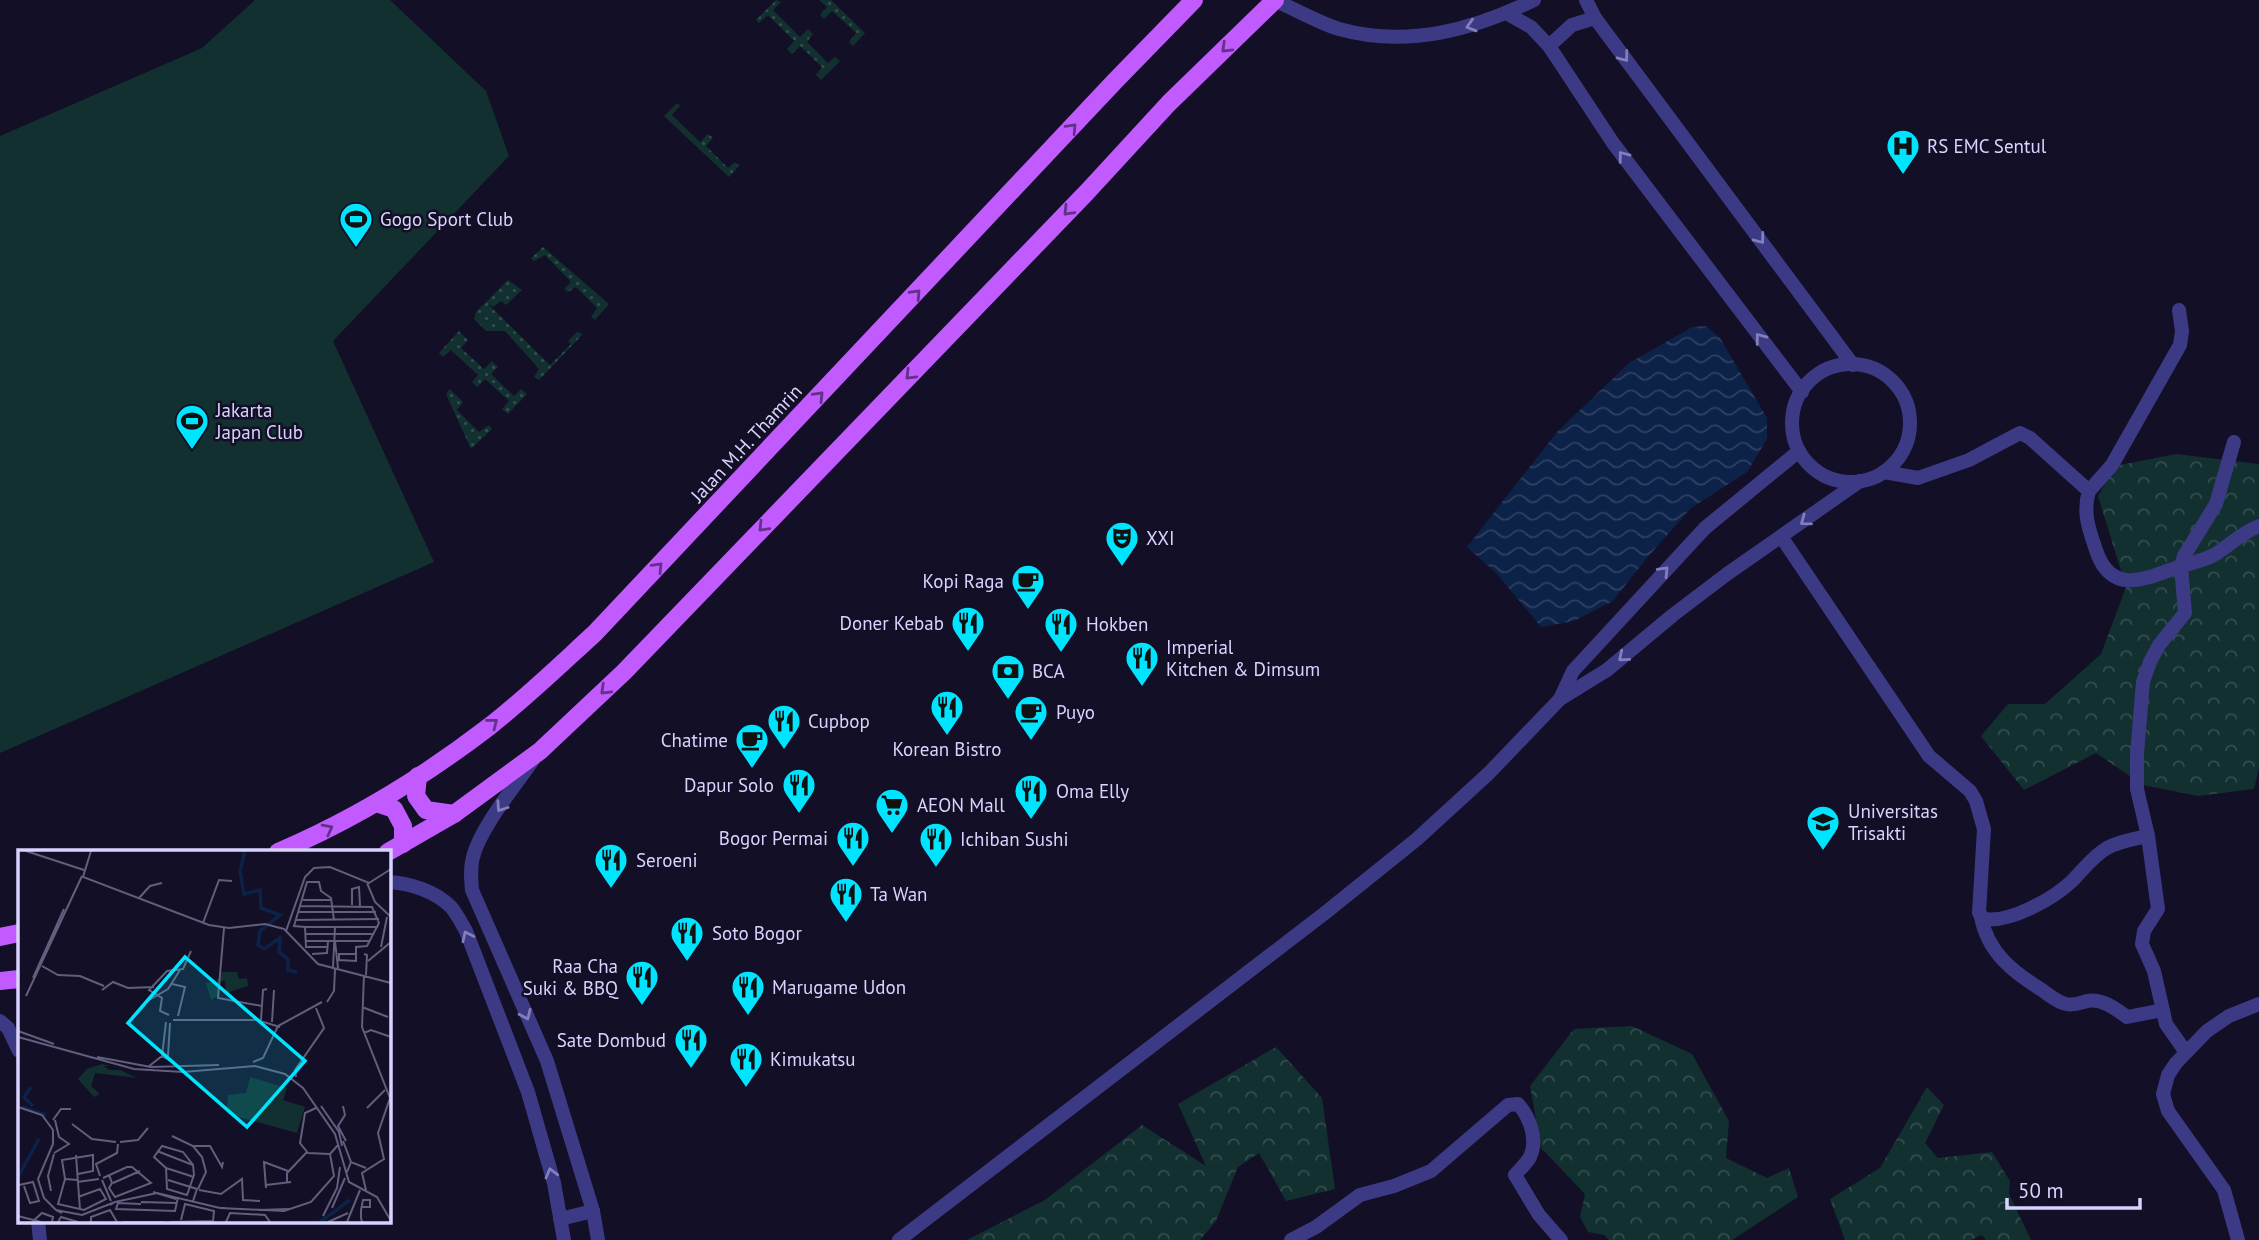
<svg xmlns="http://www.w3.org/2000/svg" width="2259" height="1240" font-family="'PT Sans',sans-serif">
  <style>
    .grass { fill: url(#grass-dots) }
    .forest { fill: url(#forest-crowns) }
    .pitch { fill: #12302f }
    .water { fill: url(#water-waves) }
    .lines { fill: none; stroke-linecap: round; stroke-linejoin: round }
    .minor { stroke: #3d3a85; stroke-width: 14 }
    .primary { stroke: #c25bff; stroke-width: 18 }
    .oneway { stroke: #837fbc }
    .oneway2 { stroke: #623188 }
    .labels { text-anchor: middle; stroke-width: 5; stroke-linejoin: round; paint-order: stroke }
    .poi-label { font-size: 19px; fill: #d9d4ff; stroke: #130f26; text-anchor: start }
    .street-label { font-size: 19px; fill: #d9d4ff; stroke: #130f26 }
    .inset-river { fill: none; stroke: #0c2248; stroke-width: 3.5 }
    .inset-road { fill: none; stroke: #625e7d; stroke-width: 2 }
    .view { fill: #00e5ff; fill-opacity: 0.15; stroke: #00e5ff; stroke-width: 3.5 }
    .inset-edge { fill: none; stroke: #d9d4ff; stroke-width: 3.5 }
  </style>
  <defs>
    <pattern id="grass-dots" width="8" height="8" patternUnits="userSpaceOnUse" patternTransform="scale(1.75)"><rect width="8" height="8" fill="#12302f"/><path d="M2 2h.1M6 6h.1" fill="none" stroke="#344d4e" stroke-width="1.8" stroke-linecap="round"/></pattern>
    <pattern id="forest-crowns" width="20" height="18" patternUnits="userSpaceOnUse" patternTransform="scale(1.75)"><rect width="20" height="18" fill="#12302f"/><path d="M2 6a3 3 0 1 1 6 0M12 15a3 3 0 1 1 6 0" fill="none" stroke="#344d4e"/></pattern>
    <pattern id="water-waves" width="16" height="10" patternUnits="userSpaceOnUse" patternTransform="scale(1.75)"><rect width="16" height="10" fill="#0c2248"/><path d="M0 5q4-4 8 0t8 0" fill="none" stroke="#2f4163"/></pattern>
  </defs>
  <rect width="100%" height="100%" fill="#130f26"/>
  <g class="grass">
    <path d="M 776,0 L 781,2 L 773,10 L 800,37 L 808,29 L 813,34 L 807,42 L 828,63 L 835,57 L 840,61 L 821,80 L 816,75 L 822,67 L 800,46 L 792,54 L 787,49 L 794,41 L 768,15 L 759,23 L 756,20 Z"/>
    <path d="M 819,0 L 831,0 L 865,33 L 853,46 L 849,42 L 856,33 L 832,11 L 824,19 L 820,15 L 827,7 Z"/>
    <path d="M 677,103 L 680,106 L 672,115 L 700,142 L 708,134 L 713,138 L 706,146 L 728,168 L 735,162 L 739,166 L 729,177 L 664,116 Z"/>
    <path d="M 543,247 L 609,304 L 595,320 L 591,317 L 597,308 L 576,287 L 568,292 L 564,289 L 571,282 L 545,255 L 534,261 L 531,258 Z"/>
    <path d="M 508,280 L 522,290 L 506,305 L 501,301 L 493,307 L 488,304 L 550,365 L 571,344 L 568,341 L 577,332 L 583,334 L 539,380 L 534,377 L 539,369 L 505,331 L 486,331 L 474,319 L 476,312 Z"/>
    <path d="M 459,331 L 468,340 L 461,348 L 484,369 L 492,361 L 498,367 L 491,374 L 514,396 L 521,389 L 527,394 L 508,414 L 502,409 L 509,401 L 485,379 L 477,387 L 472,382 L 478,375 L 451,350 L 443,357 L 439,353 Z"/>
    <path d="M 450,389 L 463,402 L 457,410 L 479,432 L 489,425 L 492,429 L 471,449 L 446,394 Z"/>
  </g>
  <g class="forest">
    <path d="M 2176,454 L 2259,464 L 2259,767 L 2254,789 L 2198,796 L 2143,785 L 2096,753 L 2024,790 L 1981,736 L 2008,704 L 2045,704 L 2101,654 L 2126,587 L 2098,496 L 2115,466 Z"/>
    <path d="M 1632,1026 L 1692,1054 L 1729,1121 L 1726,1158 L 1767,1178 L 1789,1168 L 1798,1197 L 1732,1240 L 1609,1240 L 1604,1235 L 1588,1232 L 1580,1217 L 1585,1194 L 1541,1148 L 1530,1086 L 1574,1029 Z"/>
    <path d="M 1276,1047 L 1322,1098 L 1335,1189 L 1286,1201 L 1259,1153 L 1238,1167 L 1216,1221 L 1200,1240 L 967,1240 L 1045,1200 L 1142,1125 L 1206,1166 L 1178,1104 Z"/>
    <path d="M 1927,1087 L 1944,1105 L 1925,1143 L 1938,1158 L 1992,1152 L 2010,1181 L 2009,1194 L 2031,1240 L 1986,1240 L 1982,1235 L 1971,1240 L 1845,1240 L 1830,1199 L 1880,1168 Z"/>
  </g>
  <path class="pitch" d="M 255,0 L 390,0 L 486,91 L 509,156 L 333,341 L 434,562 L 0,753 L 0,136 L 202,48 Z"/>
  <path class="water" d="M 1706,326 L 1720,338 L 1767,418 L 1767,439 L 1747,472 L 1691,508 L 1646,559 L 1613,601 L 1574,621 L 1541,627 L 1497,574 L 1467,547 L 1557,432 L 1629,363 L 1692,327 Z"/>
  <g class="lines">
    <g class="minor">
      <path d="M 1274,0 C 1295,9 1317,22 1339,29 C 1407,48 1473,30 1534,0"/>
      <path d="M 1586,0 L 1595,18 L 1853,365"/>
      <path d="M 1506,13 L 1531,27 L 1549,46 L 1613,143 L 1802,392"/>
      <path d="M 1549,46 L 1572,25 L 1595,18"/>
      <circle cx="1851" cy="423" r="59"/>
      <path d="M 1884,472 L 1918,478 L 1969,460 L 2020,433 L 2030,438 L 2089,491 C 2082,514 2090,532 2097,553 C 2113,596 2147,578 2178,567 C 2190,563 2203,561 2214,555 C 2229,546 2242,532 2259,526"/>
      <path d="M 2089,491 L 2112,465 L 2180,345 L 2182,331 L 2179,310"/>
      <path d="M 1782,538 L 1929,756 L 1970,791 L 1976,801 L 1984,829 L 1979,913 L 1984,919 C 2010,923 2053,899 2072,881 C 2083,870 2093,856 2107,848 C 2120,841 2134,839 2148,836"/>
      <path d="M 1560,699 L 1573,671 L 1705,528 L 1799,451"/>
      <path d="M 533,760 C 515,786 480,828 473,857 C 470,868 471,879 472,890 L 547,1061 L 593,1211 L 598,1240"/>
      <path d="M 388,882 C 410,883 435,891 451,907 C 457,914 462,924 466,931 L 528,1092 L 554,1183 L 564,1240"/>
      <path d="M 1981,917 C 1988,953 2013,972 2042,990 C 2049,995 2057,1002 2066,1004 C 2074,1006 2080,1003 2087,1001 C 2102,998 2116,1009 2127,1017 L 2163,1010"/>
      <path d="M 0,1021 L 8,1028 L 19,1051"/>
      <path d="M 2185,1051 L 2166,1024 L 2154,971 L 2142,944 L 2144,931 L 2158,909 L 2148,836 L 2137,789 L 2137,754 L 2143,682 L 2150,662 L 2159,645 L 2185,613 L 2181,566 L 2184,556 L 2216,504 L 2234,442"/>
      <path d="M 560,1219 L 593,1211"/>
      <path d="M 38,1221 L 40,1240"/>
      <path d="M 899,1240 L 1325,913 L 1417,839 L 1489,773 L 1560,699 L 1607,670 L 1673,615 L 1727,574 L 1860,481"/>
      <path d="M 1291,1240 L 1316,1227 L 1360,1195 L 1394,1186 L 1431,1171 L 1508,1105 L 1518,1104 C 1530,1117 1538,1140 1530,1157 C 1527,1163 1520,1169 1515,1175 L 1539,1215 L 1561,1240"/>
      <path d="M 2238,1240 L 2224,1190 L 2168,1111 L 2163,1094 L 2168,1075 L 2176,1063 L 2207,1031 L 2229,1016 L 2259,1004"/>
    </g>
    <g class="primary">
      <path d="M 418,776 L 416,796 L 426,810 L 454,814"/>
      <path d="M 376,803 L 394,809 L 403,826 L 403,844"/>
      <path d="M 278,852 C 353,820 425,776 490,726 C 527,697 560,665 595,633 L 1115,81 L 1194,0"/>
      <path d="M 388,852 L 454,814 L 540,751 L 624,672 L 1087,192 L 1169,103 L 1275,0"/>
      <path d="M 0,937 L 19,933"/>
      <path d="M 0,981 L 19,979"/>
    </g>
  </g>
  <defs><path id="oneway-chevron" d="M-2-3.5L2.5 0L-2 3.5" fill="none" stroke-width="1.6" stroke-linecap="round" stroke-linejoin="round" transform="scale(1.75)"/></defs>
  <g class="oneway">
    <use href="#oneway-chevron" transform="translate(1471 26) rotate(163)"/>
    <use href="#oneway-chevron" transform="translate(1624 57) rotate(53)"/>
    <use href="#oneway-chevron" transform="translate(1623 156) rotate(-127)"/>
    <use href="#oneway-chevron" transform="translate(1760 239) rotate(53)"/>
    <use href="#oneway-chevron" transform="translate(1760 338) rotate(-127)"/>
    <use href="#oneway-chevron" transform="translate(1805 521) rotate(144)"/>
    <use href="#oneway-chevron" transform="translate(1664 571) rotate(-46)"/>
    <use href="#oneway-chevron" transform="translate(1623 657) rotate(140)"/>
    <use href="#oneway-chevron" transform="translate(501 807) rotate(124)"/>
    <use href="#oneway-chevron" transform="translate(467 936) rotate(-115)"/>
    <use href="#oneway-chevron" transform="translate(526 1015) rotate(66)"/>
    <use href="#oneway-chevron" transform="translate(551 1173) rotate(-105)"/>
  </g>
  <g class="oneway2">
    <use href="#oneway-chevron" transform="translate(1226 48) rotate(136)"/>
    <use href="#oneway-chevron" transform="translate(1072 128) rotate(-47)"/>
    <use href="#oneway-chevron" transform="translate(1068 211) rotate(134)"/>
    <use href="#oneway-chevron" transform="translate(916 294) rotate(-47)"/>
    <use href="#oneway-chevron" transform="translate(910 375) rotate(135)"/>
    <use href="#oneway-chevron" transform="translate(819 396) rotate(-46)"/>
    <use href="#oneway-chevron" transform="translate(763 527) rotate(134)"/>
    <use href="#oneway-chevron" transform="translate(658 567) rotate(-46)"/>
    <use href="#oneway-chevron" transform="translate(605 690) rotate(136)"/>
    <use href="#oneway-chevron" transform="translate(493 723) rotate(-38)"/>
    <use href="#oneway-chevron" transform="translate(328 829) rotate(-28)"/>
  </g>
  <defs>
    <symbol id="hospital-pin" viewBox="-11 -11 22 30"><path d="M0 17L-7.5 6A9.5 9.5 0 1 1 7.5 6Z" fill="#00e5ff" stroke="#130f26"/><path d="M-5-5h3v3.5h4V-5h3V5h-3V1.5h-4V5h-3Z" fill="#111"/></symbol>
    <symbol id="stadium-pin" viewBox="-11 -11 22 30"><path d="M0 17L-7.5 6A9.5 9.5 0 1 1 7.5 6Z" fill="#00e5ff" stroke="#130f26"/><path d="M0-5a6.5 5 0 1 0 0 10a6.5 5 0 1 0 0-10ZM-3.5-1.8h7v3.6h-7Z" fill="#111"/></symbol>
    <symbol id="theatre-pin" viewBox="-11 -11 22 30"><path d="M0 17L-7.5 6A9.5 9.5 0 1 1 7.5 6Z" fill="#00e5ff" stroke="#130f26"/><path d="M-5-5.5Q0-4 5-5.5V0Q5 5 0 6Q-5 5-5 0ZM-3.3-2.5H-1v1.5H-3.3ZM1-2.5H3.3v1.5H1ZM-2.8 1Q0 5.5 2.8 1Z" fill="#111"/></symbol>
    <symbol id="cafe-pin" viewBox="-11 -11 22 30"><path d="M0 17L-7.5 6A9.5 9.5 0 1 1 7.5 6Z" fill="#00e5ff" stroke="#130f26"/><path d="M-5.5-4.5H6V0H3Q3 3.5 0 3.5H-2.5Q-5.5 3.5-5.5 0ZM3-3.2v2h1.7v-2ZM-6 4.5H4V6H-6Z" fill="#111"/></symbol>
    <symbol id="restaurant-pin" viewBox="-11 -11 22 30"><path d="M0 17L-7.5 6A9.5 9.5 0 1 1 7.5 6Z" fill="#00e5ff" stroke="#130f26"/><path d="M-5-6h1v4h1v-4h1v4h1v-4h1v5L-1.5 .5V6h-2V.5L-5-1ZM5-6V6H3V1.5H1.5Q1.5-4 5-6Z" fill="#111"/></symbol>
    <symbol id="bank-pin" viewBox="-11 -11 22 30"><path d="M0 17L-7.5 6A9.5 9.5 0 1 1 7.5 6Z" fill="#00e5ff" stroke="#130f26"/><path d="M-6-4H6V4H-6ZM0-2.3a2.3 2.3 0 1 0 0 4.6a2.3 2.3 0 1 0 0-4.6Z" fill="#111"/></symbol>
    <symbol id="supermarket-pin" viewBox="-11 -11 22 30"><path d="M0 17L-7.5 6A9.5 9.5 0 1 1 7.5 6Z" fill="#00e5ff" stroke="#130f26"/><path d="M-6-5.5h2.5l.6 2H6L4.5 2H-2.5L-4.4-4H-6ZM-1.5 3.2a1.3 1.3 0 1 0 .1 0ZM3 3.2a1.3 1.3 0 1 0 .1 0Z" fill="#111"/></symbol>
    <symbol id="university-pin" viewBox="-11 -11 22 30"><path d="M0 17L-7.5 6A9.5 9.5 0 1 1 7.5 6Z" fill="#00e5ff" stroke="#130f26"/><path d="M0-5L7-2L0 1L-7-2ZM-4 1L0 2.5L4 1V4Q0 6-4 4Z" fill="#111"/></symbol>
  </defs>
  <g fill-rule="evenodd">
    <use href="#hospital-pin" x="1884" y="127" width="38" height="52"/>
    <use href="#stadium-pin" x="337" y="200" width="38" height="52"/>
    <use href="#stadium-pin" x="173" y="402" width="38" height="52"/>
    <use href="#theatre-pin" x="1103" y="519" width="38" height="52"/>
    <use href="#cafe-pin" x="1009" y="562" width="38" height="52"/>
    <use href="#restaurant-pin" x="949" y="604" width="38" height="52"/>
    <use href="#restaurant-pin" x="1042" y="605" width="38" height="52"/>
    <use href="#restaurant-pin" x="1123" y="639" width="38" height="52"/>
    <use href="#bank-pin" x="989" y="652" width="38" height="52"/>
    <use href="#restaurant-pin" x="928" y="688" width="38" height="52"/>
    <use href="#cafe-pin" x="1012" y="693" width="38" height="52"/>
    <use href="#restaurant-pin" x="765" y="702" width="38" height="52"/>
    <use href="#cafe-pin" x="733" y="721" width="38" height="52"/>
    <use href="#restaurant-pin" x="780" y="766" width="38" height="52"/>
    <use href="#restaurant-pin" x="1012" y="772" width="38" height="52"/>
    <use href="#supermarket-pin" x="873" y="786" width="38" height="52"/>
    <use href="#university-pin" x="1804" y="803" width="38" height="52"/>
    <use href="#restaurant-pin" x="834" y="819" width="38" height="52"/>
    <use href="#restaurant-pin" x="917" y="820" width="38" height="52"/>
    <use href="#restaurant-pin" x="592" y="841" width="38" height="52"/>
    <use href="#restaurant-pin" x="827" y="875" width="38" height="52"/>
    <use href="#restaurant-pin" x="668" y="914" width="38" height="52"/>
    <use href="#restaurant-pin" x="623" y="958" width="38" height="52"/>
    <use href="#restaurant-pin" x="729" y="968" width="38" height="52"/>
    <use href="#restaurant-pin" x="672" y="1021" width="38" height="52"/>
    <use href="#restaurant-pin" x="727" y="1040" width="38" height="52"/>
  </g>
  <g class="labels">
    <g class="poi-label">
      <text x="1927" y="153">RS EMC Sentul</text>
      <text x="380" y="226">Gogo Sport Club</text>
      <text x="216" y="417">Jakarta<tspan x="216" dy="22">Japan Club</tspan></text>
      <text x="1146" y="545">XXI</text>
      <text x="1004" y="588" text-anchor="end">Kopi Raga</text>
      <text x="944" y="630" text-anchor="end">Doner Kebab</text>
      <text x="1086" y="631">Hokben</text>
      <text x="1166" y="654">Imperial<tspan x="1166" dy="22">Kitchen &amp; Dimsum</tspan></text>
      <text x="1032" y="678">BCA</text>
      <text x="1056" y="719">Puyo</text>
      <text x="808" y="728">Cupbop</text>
      <text x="728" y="747" text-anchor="end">Chatime</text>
      <text x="947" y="756" text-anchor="middle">Korean Bistro</text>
      <text x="774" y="792" text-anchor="end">Dapur Solo</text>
      <text x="1056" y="798">Oma Elly</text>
      <text x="917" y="812">AEON Mall</text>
      <text x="1848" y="818">Universitas<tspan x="1848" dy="22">Trisakti</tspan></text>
      <text x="828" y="845" text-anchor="end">Bogor Permai</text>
      <text x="960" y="846">Ichiban Sushi</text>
      <text x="636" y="867">Seroeni</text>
      <text x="870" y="901">Ta Wan</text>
      <text x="712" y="940">Soto Bogor</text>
      <text x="618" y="973" text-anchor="end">Raa Cha<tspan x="618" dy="22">Suki &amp; BBQ</tspan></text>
      <text x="772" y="994">Marugame Udon</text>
      <text x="666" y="1047" text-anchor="end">Sate Dombud</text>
      <text x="770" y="1066">Kimukatsu</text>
    </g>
    <g class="street-label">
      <text transform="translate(746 443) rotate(-47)" y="7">Jalan M.H. Thamrin</text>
    </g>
  </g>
  <g transform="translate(18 850)">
    <rect width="373" height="373" fill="#130f26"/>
    <path d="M 204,122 L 219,122 L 221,129 L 229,128 L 230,136 L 208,143 L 207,131 L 203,131 L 201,145 L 193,150 L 188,133 L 198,132 ZM 84,214 L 93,216 L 86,216 L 91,220 L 102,220 L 119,228 L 77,223 L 73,236 L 82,244 L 76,247 L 60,229 L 69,219 Z" fill="#12302f"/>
    <path d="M 232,227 L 269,238 L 265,250 L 287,257 L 279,283 L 209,264 L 210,245 L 228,243 Z" fill="#12302f"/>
    <path class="inset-river" d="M 227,1 L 222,21 L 226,44 L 242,40 L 243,58 L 262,65 L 242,81 L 240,95 L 246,99 L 262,88 L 261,102 L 270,109 L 270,120 L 279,122M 13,237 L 6,247 L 15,256M 4,257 L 28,265M 0,327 L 21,289M 302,372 L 332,350"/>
    <path class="inset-road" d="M 8,1 L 66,20M 73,1 L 65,27 L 191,75 L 211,78 L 247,74 L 266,79 L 300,114 L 373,133M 349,33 L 357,52 L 373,67M 121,48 L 132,36 L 144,33M 285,50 L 314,50M 334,55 L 334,39 L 341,37 L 342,56M 282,56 L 354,57 L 361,73 L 349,96 L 338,97 L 338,111 L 321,110 L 321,104 L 338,104M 280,62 L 358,62M 277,70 L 361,69M 185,73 L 201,30 L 214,31M 287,77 L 360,77M 206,78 L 200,148 L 244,156M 268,81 L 287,27 L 296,18 L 312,17 L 351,33 L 373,19M 287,84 L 356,84M 287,91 L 351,91M 317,91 L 320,118M 310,97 L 288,97 L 287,77 L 276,76 L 289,32 L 301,32 L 303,41 L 313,48 L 316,70M 363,97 L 369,67M 294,104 L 309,103 L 310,91M 346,104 L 349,105 L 348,125M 350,111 L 373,92M 24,116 L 40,125 L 62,126 L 86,136M 315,117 L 317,77M 346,125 L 344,177 L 372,248 L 360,283 L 366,309 L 344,323 L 348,340M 15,128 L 46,59M 154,134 L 167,137 L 160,166M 84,140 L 95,132 L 110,138 L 136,137M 8,146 L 64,26M 131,150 L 150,139 L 162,120M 309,152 L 316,141 L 317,119M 344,157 L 370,167M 151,165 L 142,161 L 144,148 L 131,140 L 149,121 L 165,119 L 173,101M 155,170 L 239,170 L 262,177M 243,170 L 245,140 L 249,139M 254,172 L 256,140M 0,181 L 36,194M 346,183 L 353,180 L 373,187M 0,187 L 116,219 L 165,222 L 237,216 L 267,224 L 285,238 L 317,284 L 331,332 L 359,347 L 373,371M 144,206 L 148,172M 150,206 L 152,173M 79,207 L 133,217 L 201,215M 235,212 L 245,208 L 260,176 L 304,152M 130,217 L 144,206 L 161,216M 278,227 L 277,220 L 306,178 L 298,158M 303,256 L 321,282 L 324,296M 325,256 L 327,265 L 320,276 L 328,291M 0,257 L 24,265 L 35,280 L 35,294 L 20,329 L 26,348 L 38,360M 298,258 L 287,263 L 282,293 L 290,303 L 312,304M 349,258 L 367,240M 35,270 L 43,259 L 53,259M 54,274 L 74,289 L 98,292M 154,286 L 175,296 L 184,307 L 188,322 L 180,339M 325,291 L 333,312M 102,292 L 120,290 L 130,278M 144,296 L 165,302 L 175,315 L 176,325 L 169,345 L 149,339 L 148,318 L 136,307 ZM 175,296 L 192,296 L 204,317 L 205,312M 139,301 L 175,315M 36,303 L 51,294 L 41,287 L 37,270M 58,305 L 62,360M 148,318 L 176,327M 329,322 L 333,312 L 348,318M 82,326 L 78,314 L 99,303 L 100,294M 85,328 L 109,317 L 114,317 L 133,333 L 97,347 L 91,338 L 94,333 L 91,325M 47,329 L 44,310 L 75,305 L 75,321 L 60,324M 60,330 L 47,329 L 40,354 L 66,360 L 88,349 L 82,339 L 60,347M 84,330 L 93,351M 150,330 L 179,339 L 175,351M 59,332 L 81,329M 95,333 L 122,321M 269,333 L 269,323 L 289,302M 1,335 L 15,332 L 21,351 L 12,353 L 6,336M 248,335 L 273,332M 248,338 L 246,312 L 270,321M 181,340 L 203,344 L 224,329 L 225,350 L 242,351M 33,341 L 30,326 L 36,304M 135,342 L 158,349M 97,352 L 139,343 L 202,358M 123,352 L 159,353M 123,354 L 100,353 L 98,359 L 157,361 L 160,347M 344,357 L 352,357 L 352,350 L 345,350 L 343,360 L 343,368 L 344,372M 207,358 L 202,358 L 266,361 L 293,352 L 316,326 L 312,304 L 320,295M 314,358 L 327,328M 241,360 L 271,359M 44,363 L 38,360 L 64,365 L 97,352 L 92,355M 0,366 L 23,372M 305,366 L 319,338 L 322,317M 14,372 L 24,363 L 35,367 L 34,372M 40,372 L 43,367 L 60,372M 73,372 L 73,367 L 92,360 L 99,372M 105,372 L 146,372M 152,372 L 195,371 L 196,361 L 167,354 L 163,370M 208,372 L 212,363 L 247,365 L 252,372M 310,372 L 330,363M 329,372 L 342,340"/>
    <path class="view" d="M 167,107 L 287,211 L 229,277 L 110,173 Z"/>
    <rect width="373" height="373" class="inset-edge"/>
  </g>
  <path d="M2007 1198v10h133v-10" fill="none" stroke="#d9d4ff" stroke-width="3.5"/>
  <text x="2018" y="1198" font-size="21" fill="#d9d4ff" stroke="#130f26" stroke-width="5" paint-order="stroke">50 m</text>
</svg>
